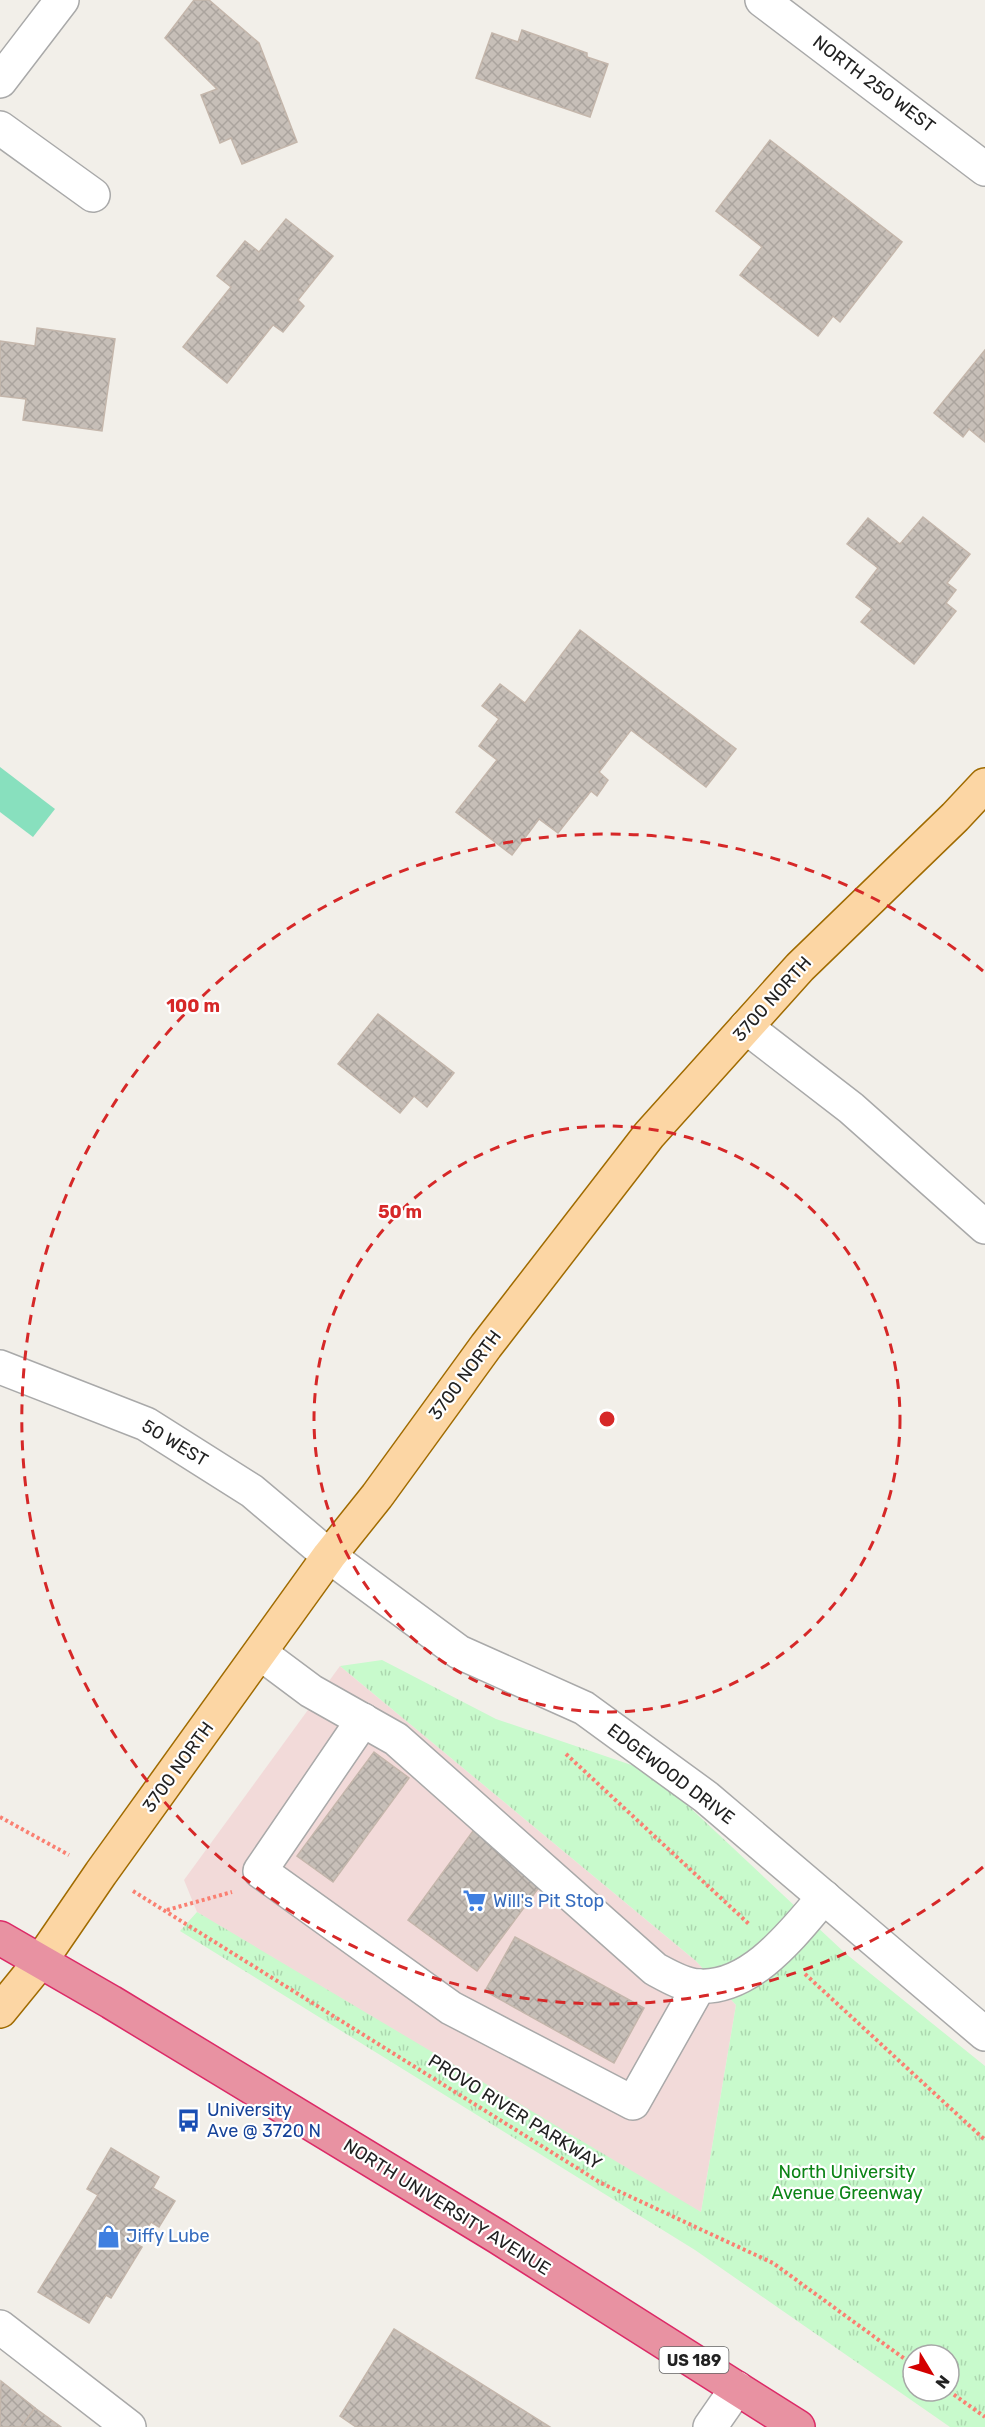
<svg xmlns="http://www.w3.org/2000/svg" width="985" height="2427" font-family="Rubik,sans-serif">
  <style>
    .commercial { fill: #f2dad9 }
    .park { fill: url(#park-tufts); fill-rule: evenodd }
    .pitch { fill: #88e0be }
    .building { fill: url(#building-cross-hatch); stroke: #c4b6ab; stroke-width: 1.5 }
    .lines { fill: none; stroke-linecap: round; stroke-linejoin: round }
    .minor-casing { stroke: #a9a9a9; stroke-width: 36 }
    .major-casing { stroke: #a06b00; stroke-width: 36 }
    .highway-casing { stroke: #dc2a67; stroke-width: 36 }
    .path { stroke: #fa8072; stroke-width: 4; stroke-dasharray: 3 3; stroke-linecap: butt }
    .minor { stroke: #fff; stroke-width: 33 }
    .major { stroke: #fcd6a4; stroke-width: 33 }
    .highway { stroke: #e892a2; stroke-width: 33 }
    .ring { fill: none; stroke: #d62828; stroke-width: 3; stroke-dasharray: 10 8 }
    .labels { text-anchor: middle; stroke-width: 4.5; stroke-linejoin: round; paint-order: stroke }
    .shield { fill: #fff; stroke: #646464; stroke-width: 1.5 }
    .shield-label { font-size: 16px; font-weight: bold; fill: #222 }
    .street-label { font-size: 18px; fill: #222; stroke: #fff }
    .shop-label { font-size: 18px; fill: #366cbe; stroke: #fff; text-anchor: start }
    .transit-label { font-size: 18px; fill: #164399; stroke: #fff; text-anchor: start }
    .park-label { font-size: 18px; fill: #0c8416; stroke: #fff }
    .centre { fill: #d62828; stroke: #fff; stroke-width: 3 }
    .ring-label { font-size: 18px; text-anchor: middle; font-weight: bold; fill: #d62828; stroke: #fff; stroke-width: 4.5; stroke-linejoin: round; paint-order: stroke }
  </style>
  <defs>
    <pattern id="park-tufts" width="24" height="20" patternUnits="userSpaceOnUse" patternTransform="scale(1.5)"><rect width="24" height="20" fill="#c8facc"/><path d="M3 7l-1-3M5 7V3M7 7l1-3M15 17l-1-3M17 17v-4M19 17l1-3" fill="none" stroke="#acd6af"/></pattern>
    <pattern id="building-cross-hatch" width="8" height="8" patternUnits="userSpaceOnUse" patternTransform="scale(1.5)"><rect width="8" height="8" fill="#c7bfb8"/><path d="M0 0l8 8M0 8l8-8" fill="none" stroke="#aba49e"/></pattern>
  </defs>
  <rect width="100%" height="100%" fill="#f2efe9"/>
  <path class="commercial" d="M 340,1666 L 696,1961 L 736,2005 L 701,2212 L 604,2167 L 197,1912 L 184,1880 Z"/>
  <path class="park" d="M 382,1660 L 496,1719 L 652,1772 L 845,1953 L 985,2066 L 985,2427 L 950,2427 L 695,2250 L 180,1931 L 197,1912 L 701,2212 L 736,2005 L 696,1961 L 340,1666 ZM 913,2355 L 949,2355 L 949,2391 L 913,2391 Z"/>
  <path class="pitch" d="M 0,767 L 55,809 L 33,837 L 0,812 Z"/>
  <g class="building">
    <path d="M 194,0 L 209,0 L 259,43 L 297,142 L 242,164 L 231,138 L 220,143 L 201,95 L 217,89 L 165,38 Z"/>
    <path d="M 522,30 L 587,53 L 587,57 L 608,64 L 590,117 L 476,78 L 492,33 L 518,42 Z"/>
    <path d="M 770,140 L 902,242 L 840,322 L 833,316 L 818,336 L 740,275 L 762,247 L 716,211 Z"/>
    <path d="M 286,219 L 333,256 L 298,300 L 304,306 L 283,332 L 273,325 L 227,383 L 183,347 L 231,287 L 217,276 L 245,241 L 259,252 Z"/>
    <path d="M 37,328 L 115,339 L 102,431 L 23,420 L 26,399 L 0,396 L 0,341 L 35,346 Z"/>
    <path d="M 985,350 L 985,442 L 969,429 L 963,437 L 934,413 Z"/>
    <path d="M 923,517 L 970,554 L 947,583 L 956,590 L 946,603 L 956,611 L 914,664 L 861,622 L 872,609 L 856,597 L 878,568 L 847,544 L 868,518 L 900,544 Z"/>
    <path d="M 580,630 L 736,749 L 706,787 L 631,730 L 599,772 L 608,780 L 597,796 L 591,791 L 558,833 L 539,819 L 512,855 L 456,812 L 497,760 L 479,746 L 499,719 L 482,706 L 500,684 L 525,703 Z"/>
    <path d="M 378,1014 L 454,1073 L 427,1107 L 414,1096 L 400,1113 L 338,1064 Z"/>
    <path d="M 374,1752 L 409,1778 L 333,1882 L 297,1856 Z"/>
    <path d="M 473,1831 L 543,1882 L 477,1971 L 408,1920 Z"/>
    <path d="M 515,1937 L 644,2008 L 614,2063 L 485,1991 Z"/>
    <path d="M 111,2148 L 159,2177 L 153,2188 L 175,2201 L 159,2227 L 151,2222 L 138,2245 L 142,2247 L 111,2298 L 106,2295 L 89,2323 L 38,2292 L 98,2195 L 87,2189 Z"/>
    <path d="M 394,2329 L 550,2427 L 356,2427 L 340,2416 Z"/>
    <path d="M 1,2381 L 35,2408 L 21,2427 L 0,2427 Z"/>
    <path d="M 35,2408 L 61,2427 L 21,2427 Z"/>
  </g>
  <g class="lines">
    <defs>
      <g id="minor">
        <path d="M 762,0 L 985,169"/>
        <path d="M 0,81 L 62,0"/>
        <path d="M 0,128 L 93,195"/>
        <path d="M 746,1027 L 851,1108 L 985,1227"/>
        <path d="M 0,1367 L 146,1424 L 252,1491 L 329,1556 L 459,1652 L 584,1708 L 706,1797 L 985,2034"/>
        <path d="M 260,1653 L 311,1691 L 396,1739 L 655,1969 C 668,1976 683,1985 698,1986 C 751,1990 794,1932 824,1897"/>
        <path d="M 363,1720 L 260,1871 L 451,2008 L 633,2103 L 699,1986"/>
        <path d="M 0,2327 L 129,2427"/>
        <path d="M 710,2427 L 737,2388"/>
      </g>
      <path id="major" d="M 0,2011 L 40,1962 L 101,1873 L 329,1556 L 377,1496 L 486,1346 L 649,1135 L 800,967 L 955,817 L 985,785"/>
      <path id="highway" d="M 0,1938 L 111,2002 L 498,2237 L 798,2427"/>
    </defs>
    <use href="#minor" class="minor-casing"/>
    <use href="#major" class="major-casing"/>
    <use href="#highway" class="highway-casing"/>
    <g class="path">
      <path d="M 566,1754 L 750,1925"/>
      <path d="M 0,1817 L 69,1855"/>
      <path d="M 133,1891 L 601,2183 L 773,2263 L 913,2365"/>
      <path d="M 167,1910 L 232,1892"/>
      <path d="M 805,1974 L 985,2140"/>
      <path d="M 949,2391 L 985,2417"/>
    </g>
    <use href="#minor" class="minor"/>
    <use href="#major" class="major"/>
    <use href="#highway" class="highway"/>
  </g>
  <g class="ring">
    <circle cx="607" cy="1419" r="293"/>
    <path d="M983 1867A585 585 0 1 1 983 971"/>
  </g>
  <defs>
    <symbol id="supermarket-bare" viewBox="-9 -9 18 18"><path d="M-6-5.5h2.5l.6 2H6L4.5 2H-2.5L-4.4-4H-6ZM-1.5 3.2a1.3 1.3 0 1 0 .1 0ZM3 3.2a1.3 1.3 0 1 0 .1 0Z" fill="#3f7fe0" stroke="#fff" stroke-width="2.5" paint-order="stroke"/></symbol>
    <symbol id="bus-bare" viewBox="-9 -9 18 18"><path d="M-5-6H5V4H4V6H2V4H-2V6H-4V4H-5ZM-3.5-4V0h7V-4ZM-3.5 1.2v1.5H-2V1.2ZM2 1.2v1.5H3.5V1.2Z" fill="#1a4fb4" stroke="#fff" stroke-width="2.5" paint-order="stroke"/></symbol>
    <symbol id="shop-bare" viewBox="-9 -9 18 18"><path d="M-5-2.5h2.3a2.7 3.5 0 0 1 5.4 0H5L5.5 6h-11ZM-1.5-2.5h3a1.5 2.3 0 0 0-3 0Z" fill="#3f7fe0" stroke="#fff" stroke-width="2.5" paint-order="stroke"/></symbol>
  </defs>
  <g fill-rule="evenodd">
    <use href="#supermarket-bare" x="458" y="1884" width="33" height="33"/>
    <use href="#bus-bare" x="172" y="2104" width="33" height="33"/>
    <use href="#shop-bare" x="92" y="2220" width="33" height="33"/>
  </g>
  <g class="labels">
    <rect class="shield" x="659.5" y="2347" width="69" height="26" rx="4.5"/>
    <g class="shield-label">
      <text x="694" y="2366">US 189</text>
    </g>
    <g class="street-label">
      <text transform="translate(874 84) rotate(37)" y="6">NORTH 250 WEST</text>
      <text transform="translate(772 999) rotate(-48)" y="6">3700 NORTH</text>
      <text transform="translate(465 1375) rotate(-53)" y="6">3700 NORTH</text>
      <text transform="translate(175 1443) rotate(31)" y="6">50 WEST</text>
      <text transform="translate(178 1767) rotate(-54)" y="6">3700 NORTH</text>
      <text transform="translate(671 1774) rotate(37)" y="6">EDGEWOOD DRIVE</text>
      <text transform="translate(515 2112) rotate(32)" y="6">PROVO RIVER PARKWAY</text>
      <text transform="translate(447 2207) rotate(32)" y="6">NORTH UNIVERSITY AVENUE</text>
    </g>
    <g class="shop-label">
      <text x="493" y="1907">Will's Pit Stop</text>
      <text x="126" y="2242">Jiffy Lube</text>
    </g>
    <g class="transit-label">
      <text x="207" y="2116">University<tspan x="207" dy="21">Ave @ 3720 N</tspan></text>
    </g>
    <g class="park-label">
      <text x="847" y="2178">North University<tspan x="847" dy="21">Avenue Greenway</tspan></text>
    </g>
  </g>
  <circle cx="607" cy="1419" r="9" class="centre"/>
  <g class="ring-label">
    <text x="193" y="1012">100 m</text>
    <text x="400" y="1218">50 m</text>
  </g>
  <g transform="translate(931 2373) rotate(128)"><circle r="28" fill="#ffffff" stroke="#a7a7a7" stroke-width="1.5"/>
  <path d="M0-4.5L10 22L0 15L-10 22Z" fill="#d40000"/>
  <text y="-9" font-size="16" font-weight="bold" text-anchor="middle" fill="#222222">N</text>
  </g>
</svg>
